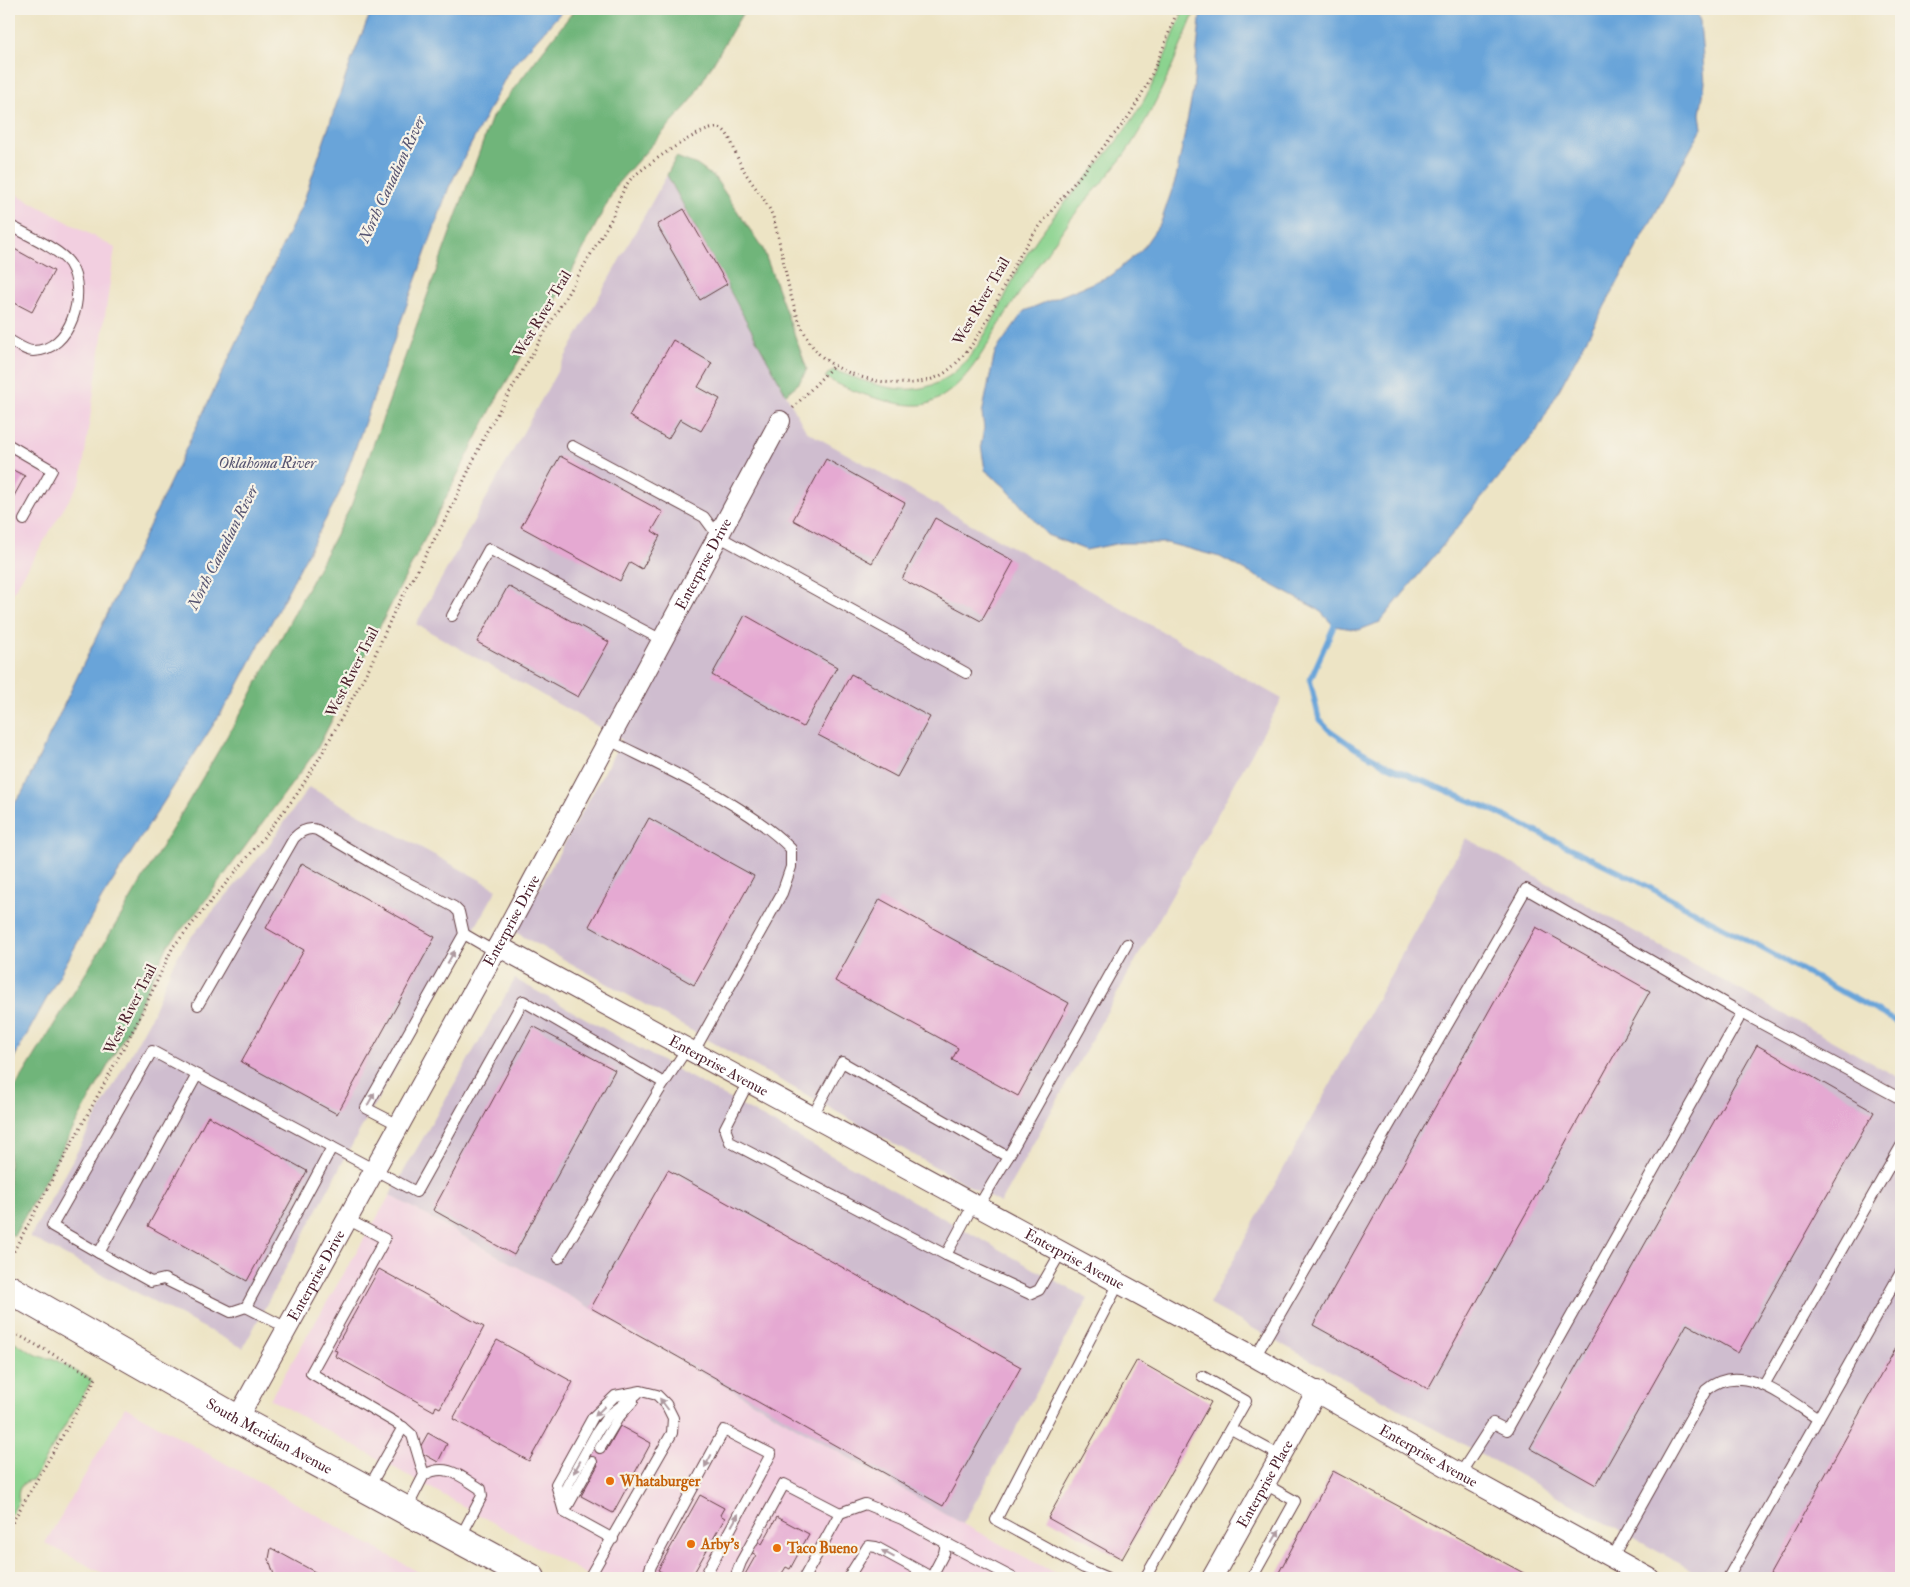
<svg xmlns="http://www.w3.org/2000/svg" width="1910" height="1587" font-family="'IM FELL Double Pica',serif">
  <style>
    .built { fill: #f2cfe0 }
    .industrial { fill: #cfbdcf }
    .green { fill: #8bd38f; stroke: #6a795d }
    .forest { fill: #70b57a; stroke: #5d6a52 }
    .water { fill: #69a4d9; stroke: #5a6282 }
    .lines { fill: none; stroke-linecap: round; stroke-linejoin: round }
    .stream { stroke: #69a4d9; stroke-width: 5.5 }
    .building { fill: #e5a9d2 }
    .service-casing { stroke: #623d42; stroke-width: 12 }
    .minor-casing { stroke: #623d42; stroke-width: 22 }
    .secondary-casing { stroke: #623d42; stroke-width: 30 }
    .path { stroke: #623d42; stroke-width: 3; stroke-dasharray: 1 4; stroke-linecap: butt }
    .service { stroke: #fff; stroke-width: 10 }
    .minor { stroke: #fff; stroke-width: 20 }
    .secondary { stroke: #fff; stroke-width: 28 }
    .oneway { fill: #ae9aa0 }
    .food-dot { fill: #e8710a; stroke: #f7f3e8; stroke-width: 2 }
    .labels { text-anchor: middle; stroke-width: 4.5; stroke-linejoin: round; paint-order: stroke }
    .street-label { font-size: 15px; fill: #4a1f2b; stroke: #f7f3e8 }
    .food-label { font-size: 15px; font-weight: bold; fill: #c56008; stroke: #f7f3e8; text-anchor: start }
    .water-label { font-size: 16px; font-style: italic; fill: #565471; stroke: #f7f3e8 }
  </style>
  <rect width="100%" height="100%" fill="#f7f3e8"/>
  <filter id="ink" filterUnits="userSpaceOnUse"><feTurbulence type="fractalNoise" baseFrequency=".02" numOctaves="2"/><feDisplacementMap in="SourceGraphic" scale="10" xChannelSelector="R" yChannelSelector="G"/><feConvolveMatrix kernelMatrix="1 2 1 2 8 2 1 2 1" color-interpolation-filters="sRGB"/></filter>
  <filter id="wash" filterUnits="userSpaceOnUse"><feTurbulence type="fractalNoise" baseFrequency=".0096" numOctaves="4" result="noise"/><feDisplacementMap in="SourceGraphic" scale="20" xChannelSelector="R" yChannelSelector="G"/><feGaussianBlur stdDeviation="1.12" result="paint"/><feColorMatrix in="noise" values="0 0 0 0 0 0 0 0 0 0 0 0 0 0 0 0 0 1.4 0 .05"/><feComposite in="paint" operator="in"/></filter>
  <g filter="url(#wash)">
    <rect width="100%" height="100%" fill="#ede4c5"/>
    <g class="built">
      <path d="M 9,190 L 115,248 L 81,480 L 9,599 Z"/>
      <path d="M 390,1195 L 608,1318 L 963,1524 L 1064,1578 L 593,1578 L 270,1399 Z"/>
      <path d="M 125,1407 L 429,1578 L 112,1578 L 45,1543 Z"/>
    </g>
    <g class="industrial">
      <path d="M 667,175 L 806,431 L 1282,699 L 1000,1203 L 515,932 L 622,740 L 416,624 Z"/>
      <path d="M 309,787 L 497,889 L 359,1132 L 243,1348 L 30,1237 L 150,1019 L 172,966 L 185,944 L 266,849 Z"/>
      <path d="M 1466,838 L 1901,1079 L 1901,1578 L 1706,1578 L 1209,1304 Z"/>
      <path d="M 515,979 L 1088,1299 L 963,1524 L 608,1318 L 390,1195 Z"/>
    </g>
    <g class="green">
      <path d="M 1184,9 L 1196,9 C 1177,55 1158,103 1131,145 C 1111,176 1083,201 1062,231 C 1044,256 1026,283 1009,309 C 987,343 969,386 930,403 C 907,412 845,390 825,377 L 833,370 C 865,381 901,398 935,384 C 977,367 1000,304 1020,266 C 1051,209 1103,167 1137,112 C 1157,80 1170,43 1184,9 Z"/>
      <path d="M 9,1338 C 20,1345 39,1360 52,1358 L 92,1380 L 33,1480 C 22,1481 16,1490 19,1501 L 9,1518 Z"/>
    </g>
    <g class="forest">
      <path d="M 575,9 L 745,9 L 690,102 L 617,184 L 570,275 L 498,396 L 316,751 L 199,909 L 168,945 L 127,1031 L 14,1236 L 9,1233 L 9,1098 L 122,914 L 246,704 L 351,506 L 492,117 Z"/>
      <path d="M 676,157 L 697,165 L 715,178 L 763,249 L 807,369 L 799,383 L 786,394 L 667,175 Z"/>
    </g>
    <g class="water">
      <path d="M 372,9 L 564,9 L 510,69 L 449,187 L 339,494 L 235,691 L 102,898 L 9,1067 L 9,811 L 22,793 L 303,203 L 350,64 Z"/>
      <path d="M 1201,9 L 1695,9 L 1700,21 L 1705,83 L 1700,114 L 1702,128 L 1536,432 L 1380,622 L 1359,630 L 1334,626 L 1319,610 L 1220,557 L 1167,543 L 1120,543 L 1086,550 L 1047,535 L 1004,486 L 985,470 L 981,445 L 984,428 L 982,414 L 995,352 L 1024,311 L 1112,275 L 1142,249 L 1161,222 L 1176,178 L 1193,91 Z"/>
    </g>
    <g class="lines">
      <path class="stream" d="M 1334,619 L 1334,626 L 1310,680 L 1319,719 L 1328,729 L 1355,748 L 1388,766 L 1494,811 L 1636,880 L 1901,1024"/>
    </g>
    <g id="blocks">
      <g class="building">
        <path d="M 684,209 L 727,284 L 700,300 L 657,225 Z"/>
        <path d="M 9,246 L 54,271 L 32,312 L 9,300 Z"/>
        <path d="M 673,340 L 712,363 L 698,387 L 720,399 L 701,431 L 680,419 L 668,439 L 629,416 Z"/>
        <path d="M 560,456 L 663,512 L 652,531 L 660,536 L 642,569 L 630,562 L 620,581 L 521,527 Z"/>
        <path d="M 826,459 L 905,503 L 872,563 L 793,520 Z"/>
        <path d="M 9,468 L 25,476 L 9,505 Z"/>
        <path d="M 935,518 L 1014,561 L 981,621 L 902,579 Z"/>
        <path d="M 508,586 L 609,642 L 578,697 L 477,642 Z"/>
        <path d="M 745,615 L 837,667 L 803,727 L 712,675 Z"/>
        <path d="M 851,674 L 930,717 L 897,777 L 818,735 Z"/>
        <path d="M 649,818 L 754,876 L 694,985 L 589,926 Z"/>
        <path d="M 302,863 L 435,937 L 337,1114 L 241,1062 L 304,950 L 266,928 Z"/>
        <path d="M 880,899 L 1069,1003 L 1018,1096 L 952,1060 L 958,1048 L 835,981 Z"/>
        <path d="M 1536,927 L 1650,991 L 1428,1389 L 1313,1325 Z"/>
        <path d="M 533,1026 L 615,1070 L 514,1255 L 433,1210 Z"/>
        <path d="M 1757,1045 L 1874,1112 L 1738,1353 L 1687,1324 L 1596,1485 L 1530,1448 Z"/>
        <path d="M 208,1116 L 307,1171 L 247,1281 L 148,1226 Z"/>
        <path d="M 668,1170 L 1021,1367 L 943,1506 L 591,1308 Z"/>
        <path d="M 379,1269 L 484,1327 L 440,1408 L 436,1406 L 434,1411 L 335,1356 L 337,1351 L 334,1350 Z"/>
        <path d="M 1901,1339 L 1901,1578 L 1777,1578 L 1770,1574 Z"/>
        <path d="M 497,1340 L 573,1382 L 529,1461 L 453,1419 Z"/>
        <path d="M 1137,1360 L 1211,1402 L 1122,1559 L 1048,1518 Z"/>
        <path d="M 620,1426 L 651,1443 L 613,1513 L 581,1496 L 598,1465 L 586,1458 L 594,1444 L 606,1451 Z"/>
        <path d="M 428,1433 L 447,1444 L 438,1462 L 418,1451 Z"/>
        <path d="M 1333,1471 L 1533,1578 L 1276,1578 Z"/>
        <path d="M 700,1495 L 724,1508 L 720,1515 L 725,1518 L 691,1578 L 672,1578 L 658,1570 Z"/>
        <path d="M 777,1517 L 809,1534 L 790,1569 L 786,1567 L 779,1578 L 743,1578 L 756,1555 L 751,1552 L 757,1541 L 762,1544 Z"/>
        <path d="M 271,1548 L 326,1578 L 275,1578 L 269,1559 Z"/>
      </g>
    </g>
  </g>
  <g filter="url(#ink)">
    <use href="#blocks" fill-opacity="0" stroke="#623d42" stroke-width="1"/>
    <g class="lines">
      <defs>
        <g id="service">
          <path d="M 9,225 C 25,234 60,249 70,264 C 88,293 71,351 33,351 C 25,351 15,343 9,340"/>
          <path d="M 9,445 L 52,470 L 24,520"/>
          <path d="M 572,446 L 704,517 L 718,536 L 966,673"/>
          <path d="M 452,616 L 489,549 L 662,640"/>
          <path d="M 609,740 C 664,768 749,805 791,849 L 791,867 L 782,893 L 693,1053"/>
          <path d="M 464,934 L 495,952"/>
          <path d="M 198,1005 L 294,838 C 301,831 308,827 317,830 L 386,871 L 454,907 L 459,912 L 464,934 L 366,1108 L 399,1125"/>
          <path d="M 748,1083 L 725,1128 L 730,1142 L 946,1255 L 973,1205"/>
          <path d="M 812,1117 L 842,1062 L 1008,1157 L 978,1207"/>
          <path d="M 1008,1157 L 1127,944"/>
          <path d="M 347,1219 L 385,1239 L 311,1373 L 403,1427 L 368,1489"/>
          <path d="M 99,1253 L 52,1226 L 152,1051 L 197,1075"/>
          <path d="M 946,1255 L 1030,1294 L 1039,1290 L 1061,1252"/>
          <path d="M 559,1258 L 659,1091 L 686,1050"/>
          <path d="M 246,1307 L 231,1312 L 164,1279 L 151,1282 L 99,1253 L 197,1075 L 332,1147"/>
          <path d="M 287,1328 L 246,1307 L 332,1147 L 416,1192 L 523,1001 L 664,1083"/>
          <path d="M 1255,1357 L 1526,889 L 1742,1013"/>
          <path d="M 1764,1385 L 1901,1146"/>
          <path d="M 403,1427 L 412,1435 L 424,1475 L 406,1510"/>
          <path d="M 1231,1429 L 1281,1456"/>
          <path d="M 600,1448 L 618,1418 L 633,1401"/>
          <path d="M 1460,1474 L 1493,1423 L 1507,1430 L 1742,1013 L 1901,1099"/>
          <path d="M 424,1475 C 447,1462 461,1477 481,1489 L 482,1496 L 460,1538"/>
          <path d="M 565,1506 L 567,1486 L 597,1432 L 608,1416 L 637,1394"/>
          <path d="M 566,1509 L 592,1462"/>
          <path d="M 840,1513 L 865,1504 L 902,1519 L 946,1543 L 944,1553 L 931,1578"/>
          <path d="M 946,1543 L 1013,1578"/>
          <path d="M 1612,1558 L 1706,1390 C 1741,1359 1787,1399 1818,1419"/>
          <path d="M 589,1578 L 672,1433 L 673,1418 L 666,1404 L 657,1395 L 641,1391 L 615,1396 L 593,1417 L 556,1484 L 564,1512 L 613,1539"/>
          <path d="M 647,1578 L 651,1566 L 724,1430 L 771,1454 L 704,1578"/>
          <path d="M 735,1578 L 741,1562 L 784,1484 L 840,1513 L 804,1578"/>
          <path d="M 848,1578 L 868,1546 L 876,1547 L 931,1577"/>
          <path d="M 1108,1578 L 1084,1568 L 996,1520 L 1119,1283"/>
          <path d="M 1145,1578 L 1246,1401 L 1202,1376"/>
          <path d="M 1252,1578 L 1295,1501 L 1265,1484"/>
          <path d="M 1728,1578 L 1901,1272"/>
        </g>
        <g id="minor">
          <path id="s1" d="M 498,946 L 1255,1357 L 1460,1474 L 1649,1578"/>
          <path id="s2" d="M 237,1419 L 498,946 L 780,421"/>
          <path id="s3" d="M 1212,1578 L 1317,1391"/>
        </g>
        <g id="secondary">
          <path id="s4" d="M 9,1289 L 237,1419 L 531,1578"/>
        </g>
      </defs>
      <use href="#service" class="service-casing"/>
      <use href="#minor" class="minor-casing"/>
      <use href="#secondary" class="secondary-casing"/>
      <g class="path">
        <path d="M 793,408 L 833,366"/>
        <path d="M 9,1260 L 139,1019 L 173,947 L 252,852 L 297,794 L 320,757 L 370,666 L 394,612 L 448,515 L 487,431 L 612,218 C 617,206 622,189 631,179 C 643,167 708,120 722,129 C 731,135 735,154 740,163 C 749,182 766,198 773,217 C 786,260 787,309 813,347 C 835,379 913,396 946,372 C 987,341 1001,281 1029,241 C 1052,208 1080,177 1105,145 C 1114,134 1125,123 1132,111 C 1152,79 1165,43 1178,9"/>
        <path d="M 9,1330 L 96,1378 L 9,1528"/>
      </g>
      <use href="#service" class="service"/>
      <use href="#minor" class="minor"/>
      <use href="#secondary" class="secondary"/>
    </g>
    <defs><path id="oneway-solid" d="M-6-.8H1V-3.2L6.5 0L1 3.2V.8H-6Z" transform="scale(1.25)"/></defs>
    <g class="oneway">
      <use href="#oneway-solid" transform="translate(451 957) rotate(-61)"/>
      <use href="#oneway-solid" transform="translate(371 1099) rotate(-61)"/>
      <use href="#oneway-solid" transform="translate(664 1404) rotate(-127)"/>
      <use href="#oneway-solid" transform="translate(600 1411) rotate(135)"/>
      <use href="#oneway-solid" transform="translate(708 1461) rotate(118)"/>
      <use href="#oneway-solid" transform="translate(577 1467) rotate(119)"/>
      <use href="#oneway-solid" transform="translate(735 1520) rotate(-61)"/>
      <use href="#oneway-solid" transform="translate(1276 1536) rotate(-61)"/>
      <use href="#oneway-solid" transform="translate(888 1554) rotate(-151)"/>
    </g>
  </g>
  <g class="food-dot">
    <circle cx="610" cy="1481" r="5"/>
    <circle cx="691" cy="1544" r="5"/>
    <circle cx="777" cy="1548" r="5"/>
  </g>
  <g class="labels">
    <g class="street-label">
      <text transform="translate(981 301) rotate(-60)" y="5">West River Trail</text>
      <text transform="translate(542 314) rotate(-59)" y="5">West River Trail</text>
      <text dy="5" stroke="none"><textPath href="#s2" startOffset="974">Enterprise Drive</textPath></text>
      <text transform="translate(352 672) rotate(-63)" y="5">West River Trail</text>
      <text dy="5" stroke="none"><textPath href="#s2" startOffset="569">Enterprise Drive</textPath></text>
      <text transform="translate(130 1009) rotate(-63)" y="5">West River Trail</text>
      <text dy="5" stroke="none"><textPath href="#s1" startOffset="251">Enterprise Avenue</textPath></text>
      <text dy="5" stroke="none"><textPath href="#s1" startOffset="656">Enterprise Avenue</textPath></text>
      <text dy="5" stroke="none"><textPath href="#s2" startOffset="164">Enterprise Drive</textPath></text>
      <text dy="5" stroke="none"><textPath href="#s4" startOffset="299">South Meridian Avenue</textPath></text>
      <text dy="5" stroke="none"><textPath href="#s1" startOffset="1061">Enterprise Avenue</textPath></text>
      <text dy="5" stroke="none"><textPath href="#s3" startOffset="108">Enterprise Place</textPath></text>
    </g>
    <g class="food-label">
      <text x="620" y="1486">Whataburger</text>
      <text x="701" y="1549">Arby's</text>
      <text x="787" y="1553">Taco Bueno</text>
    </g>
    <g class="water-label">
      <text transform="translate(391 179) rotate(-65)" y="6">North Canadian River</text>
      <text x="267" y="468">Oklahoma River</text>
      <text transform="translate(222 547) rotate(-63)" y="6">North Canadian River</text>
    </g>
  </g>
  <rect width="1910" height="1587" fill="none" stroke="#f7f3e8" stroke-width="30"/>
</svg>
